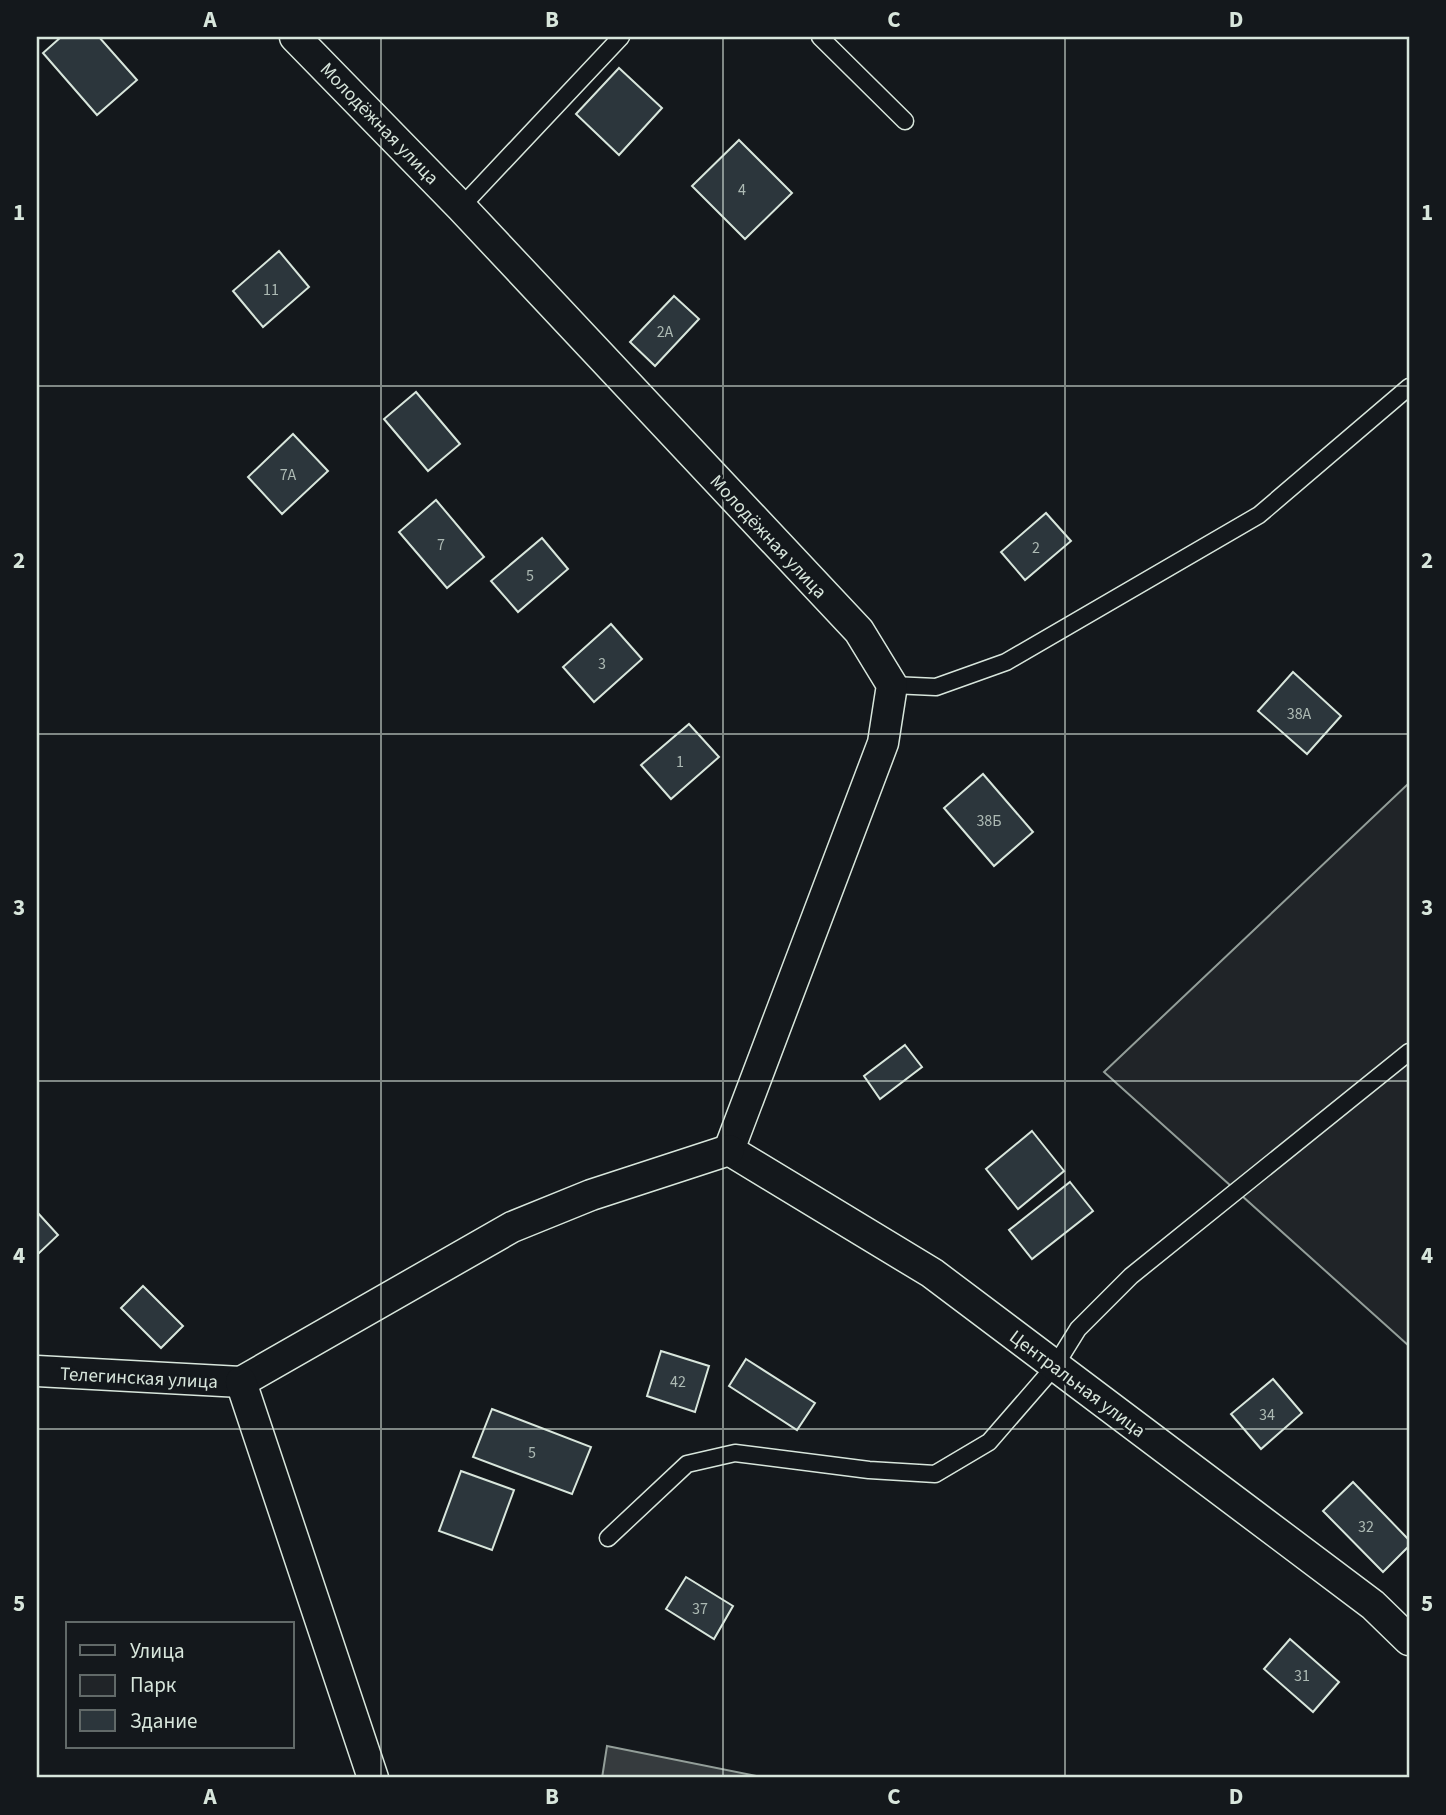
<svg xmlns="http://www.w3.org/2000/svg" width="1446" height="1815" font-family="'Source Sans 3',sans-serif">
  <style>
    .green { fill: #202428; stroke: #939e99; stroke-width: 2 }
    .water { fill: #363b3e; stroke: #939e99; stroke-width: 2 }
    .building { fill: #2c363c; stroke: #d8e6dc; stroke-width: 2 }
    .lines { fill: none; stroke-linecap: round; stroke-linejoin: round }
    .service-casing { stroke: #d8e6dc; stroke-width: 19 }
    .minor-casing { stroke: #d8e6dc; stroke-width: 33 }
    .service { stroke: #14181c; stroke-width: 16 }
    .minor { stroke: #14181c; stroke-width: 30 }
    .grid { fill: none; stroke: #d8e6dc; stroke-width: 2; stroke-opacity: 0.55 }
    .labels { text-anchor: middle; stroke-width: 5; stroke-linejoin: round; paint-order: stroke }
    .number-label { font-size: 16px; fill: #adbab4 }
    .street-label { font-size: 19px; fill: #d8e6dc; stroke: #14181c }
    .neatline { fill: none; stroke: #d8e6dc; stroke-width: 2.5 }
    .grid-label { font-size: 23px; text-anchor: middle; font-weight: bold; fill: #d8e6dc }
  </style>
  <rect width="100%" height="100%" fill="#14181c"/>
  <path class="green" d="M 1409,783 L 1409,1346 L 1104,1072 Z"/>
  <path class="water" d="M 607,1746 L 766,1778 L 602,1778 Z"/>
  <g class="building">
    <path d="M 61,37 L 99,37 L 137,80 L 97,115 L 43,53 Z"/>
    <path d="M 619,68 L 662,108 L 619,155 L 576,114 Z"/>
    <path d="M 739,140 L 792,193 L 745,239 L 692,186 Z"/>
    <path d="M 279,251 L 309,287 L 263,327 L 233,291 Z"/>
    <path d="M 674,296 L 699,319 L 655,366 L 630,342 Z"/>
    <path d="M 416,392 L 460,444 L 428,471 L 384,419 Z"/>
    <path d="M 293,434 L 328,471 L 282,514 L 248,477 Z"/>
    <path d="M 436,500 L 484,557 L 447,588 L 399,532 Z"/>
    <path d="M 1046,513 L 1071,541 L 1025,580 L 1001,552 Z"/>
    <path d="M 542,538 L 568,569 L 518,612 L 491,581 Z"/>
    <path d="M 611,624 L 642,659 L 594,702 L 563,667 Z"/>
    <path d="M 1293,672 L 1341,716 L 1307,754 L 1258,711 Z"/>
    <path d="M 689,724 L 719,757 L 671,799 L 641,765 Z"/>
    <path d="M 983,774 L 1033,832 L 994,866 L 944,808 Z"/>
    <path d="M 905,1045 L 922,1067 L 880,1099 L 864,1076 Z"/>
    <path d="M 1032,1131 L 1064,1171 L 1018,1209 L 986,1169 Z"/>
    <path d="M 1070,1182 L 1093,1211 L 1032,1259 L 1009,1230 Z"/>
    <path d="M 37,1212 L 58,1235 L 37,1255 Z"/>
    <path d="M 143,1286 L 183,1326 L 161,1348 L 121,1308 Z"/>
    <path d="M 661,1351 L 709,1366 L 695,1412 L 647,1396 Z"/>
    <path d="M 746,1359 L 815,1403 L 797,1430 L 729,1386 Z"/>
    <path d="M 1273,1379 L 1302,1413 L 1261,1449 L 1231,1414 Z"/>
    <path d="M 492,1409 L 591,1447 L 572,1494 L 473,1457 Z"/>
    <path d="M 461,1471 L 514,1490 L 492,1550 L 439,1531 Z"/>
    <path d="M 1353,1482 L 1409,1540 L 1409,1546 L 1383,1572 L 1323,1511 Z"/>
    <path d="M 686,1577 L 733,1606 L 714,1639 L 666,1609 Z"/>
    <path d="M 1290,1639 L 1339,1682 L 1313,1712 L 1264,1669 Z"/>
  </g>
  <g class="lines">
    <defs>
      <g id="service">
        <path d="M 820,37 L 905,121"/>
        <path d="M 461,207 L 621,37"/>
        <path d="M 892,685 L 936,687 L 1006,662 L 1259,515 L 1409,387"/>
        <path d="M 608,1538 L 687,1464 L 735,1453 L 869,1470 L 935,1474 L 989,1442 L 1055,1366 L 1078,1329 L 1131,1276 L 1409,1052"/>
      </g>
      <g id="minor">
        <path d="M 295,37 L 461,207 L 859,631 L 892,685 L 883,743 L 729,1150"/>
        <path d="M 729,1150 L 932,1273 L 1373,1605 L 1409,1640"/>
        <path d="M 37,1371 L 241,1382"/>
        <path d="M 241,1382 L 512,1227 L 591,1195 L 729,1150"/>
        <path d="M 241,1382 L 373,1778"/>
      </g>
    </defs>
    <use href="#service" class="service-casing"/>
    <use href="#minor" class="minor-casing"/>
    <use href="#service" class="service"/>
    <use href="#minor" class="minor"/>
  </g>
  <path class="grid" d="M 381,37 L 381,1778M 723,37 L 723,1778M 1065,37 L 1065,1778M 37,386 L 1409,386M 37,734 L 1409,734M 37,1081 L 1409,1081M 37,1429 L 1409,1429"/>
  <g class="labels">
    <g class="number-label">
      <text x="742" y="195">4</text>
      <text x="271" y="295">11</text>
      <text x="665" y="337">2А</text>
      <text x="288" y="480">7А</text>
      <text x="441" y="550">7</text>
      <text x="1036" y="553">2</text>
      <text x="530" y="581">5</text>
      <text x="602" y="669">3</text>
      <text x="1299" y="719">38А</text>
      <text x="680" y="767">1</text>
      <text x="989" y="826">38Б</text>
      <text x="678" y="1387">42</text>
      <text x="1267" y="1420">34</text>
      <text x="532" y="1458">5</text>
      <text x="1366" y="1532">32</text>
      <text x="700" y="1614">37</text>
      <text x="1302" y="1681">31</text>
    </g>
    <g class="street-label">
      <text transform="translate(380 123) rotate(46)" y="7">Молодёжная улица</text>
      <text transform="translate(769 536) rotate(47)" y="7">Молодёжная улица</text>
      <text transform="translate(139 1377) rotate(3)" y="7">Телегинская улица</text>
      <text transform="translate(1078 1383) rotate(37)" y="7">Центральная улица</text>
    </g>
  </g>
  <rect width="1446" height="1815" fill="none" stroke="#14181c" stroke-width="77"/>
  <rect x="66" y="1622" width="228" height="126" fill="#14181c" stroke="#626a69" stroke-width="2"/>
  <rect x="80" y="1645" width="35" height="10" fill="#14181c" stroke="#626a69" stroke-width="2"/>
  <text x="130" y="1658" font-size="21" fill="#d8e6dc">Улица</text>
  <rect x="80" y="1675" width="35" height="21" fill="#202428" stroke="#626a69" stroke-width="2"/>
  <text x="130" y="1692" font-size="21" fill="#d8e6dc">Парк</text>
  <rect x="80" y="1710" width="35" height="21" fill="#2c363c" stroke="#626a69" stroke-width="2"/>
  <text x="130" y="1728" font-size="21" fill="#d8e6dc">Здание</text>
  <rect x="38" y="38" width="1370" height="1738" class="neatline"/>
  <g class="grid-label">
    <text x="210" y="27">A</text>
    <text x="552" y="27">B</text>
    <text x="894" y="27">C</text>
    <text x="1236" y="27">D</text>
    <text x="19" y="220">1</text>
    <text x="1427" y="220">1</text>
    <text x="19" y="568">2</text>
    <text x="1427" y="568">2</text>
    <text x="19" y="915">3</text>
    <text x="1427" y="915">3</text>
    <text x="19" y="1263">4</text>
    <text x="1427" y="1263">4</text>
    <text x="19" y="1611">5</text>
    <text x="1427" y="1611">5</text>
    <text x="210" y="1804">A</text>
    <text x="552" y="1804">B</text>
    <text x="894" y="1804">C</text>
    <text x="1236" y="1804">D</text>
  </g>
</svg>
